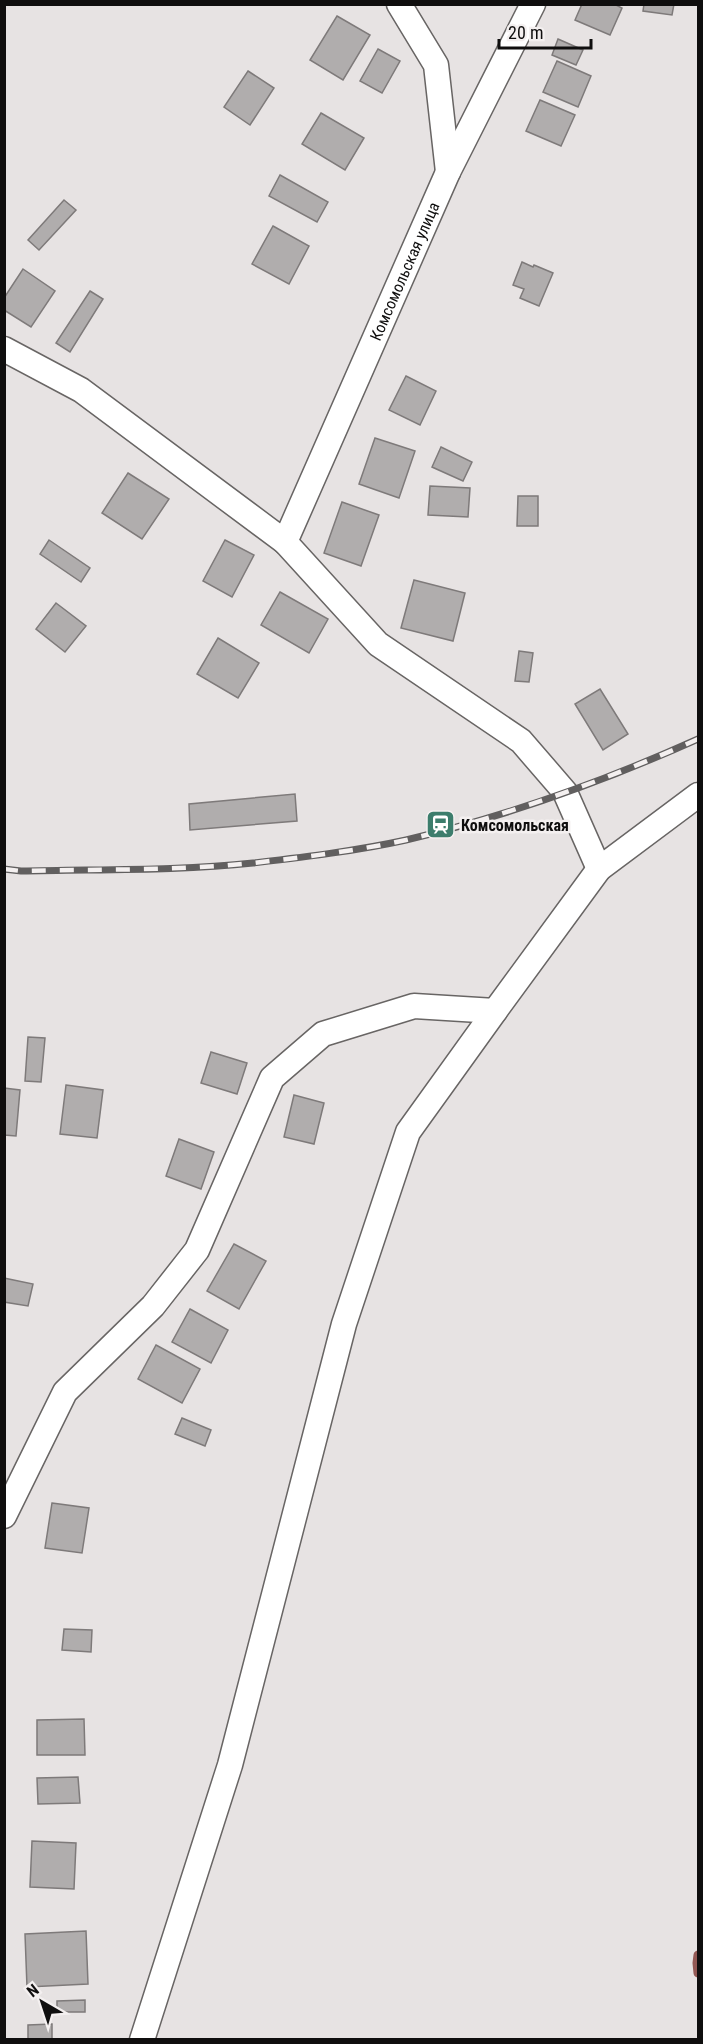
<svg xmlns="http://www.w3.org/2000/svg" width="703" height="2044" font-family="'Roboto Condensed',sans-serif">
  <style>
    .lines { fill: none; stroke-linecap: round; stroke-linejoin: round }
    .stream { stroke: #935955; stroke-width: 9 }
    .building { fill: #b0adad; stroke: #7e7a7a; stroke-width: 1.5 }
    .minor-casing { stroke: #686564; stroke-width: 27 }
    .minor { stroke: #fff; stroke-width: 24 }
    .rail-casing { stroke: #615f5f; stroke-width: 7 }
    .rail { stroke: #f4f0f0; stroke-width: 4.5; stroke-dasharray: 14; stroke-linecap: butt }
    .labels { text-anchor: middle; stroke-width: 5; stroke-linejoin: round; paint-order: stroke }
    .street-label { font-size: 16px; fill: #0f0e0e; stroke: #f4f0f0 }
    .poi-label { font-size: 16px; font-weight: bold; fill: #0f0e0e; stroke: #f4f0f0; text-anchor: start }
  </style>
  <rect width="100%" height="100%" fill="#e7e3e3"/>
  <g class="lines">
    <path class="stream" d="M 698,1955 L 697,1963 L 698,1973"/>
  </g>
  <g class="building">
    <path d="M 582,4 L 614,4 L 622,8 L 610,35 L 575,20 Z"/>
    <path d="M 644,4 L 674,4 L 672,15 L 643,11 Z"/>
    <path d="M 337,16 L 370,35 L 343,80 L 310,60 Z"/>
    <path d="M 558,39 L 583,50 L 576,65 L 552,55 Z"/>
    <path d="M 378,49 L 400,61 L 382,93 L 360,81 Z"/>
    <path d="M 557,61 L 591,76 L 578,107 L 543,92 Z"/>
    <path d="M 248,71 L 274,88 L 250,125 L 224,107 Z"/>
    <path d="M 540,100 L 575,115 L 561,146 L 526,131 Z"/>
    <path d="M 321,113 L 364,138 L 345,170 L 302,144 Z"/>
    <path d="M 280,175 L 328,202 L 317,222 L 269,196 Z"/>
    <path d="M 64,200 L 76,210 L 39,250 L 28,240 Z"/>
    <path d="M 273,226 L 309,246 L 289,284 L 252,264 Z"/>
    <path d="M 522,262 L 533,267 L 534,265 L 553,273 L 539,306 L 520,298 L 524,289 L 513,285 Z"/>
    <path d="M 23,269 L 55,291 L 31,327 L 4,310 L 4,298 Z"/>
    <path d="M 90,291 L 103,299 L 70,352 L 56,343 Z"/>
    <path d="M 406,376 L 436,391 L 420,425 L 389,410 Z"/>
    <path d="M 375,438 L 415,451 L 399,498 L 359,484 Z"/>
    <path d="M 441,447 L 472,462 L 463,481 L 432,467 Z"/>
    <path d="M 128,473 L 169,499 L 142,539 L 102,513 Z"/>
    <path d="M 430,486 L 470,488 L 468,517 L 428,515 Z"/>
    <path d="M 518,496 L 538,496 L 538,526 L 517,526 Z"/>
    <path d="M 342,502 L 379,515 L 361,566 L 324,553 Z"/>
    <path d="M 49,540 L 90,568 L 81,582 L 40,554 Z"/>
    <path d="M 225,540 L 254,555 L 232,597 L 203,581 Z"/>
    <path d="M 414,580 L 465,593 L 453,641 L 401,628 Z"/>
    <path d="M 280,592 L 328,619 L 309,653 L 261,625 Z"/>
    <path d="M 56,603 L 86,626 L 65,652 L 36,629 Z"/>
    <path d="M 218,638 L 259,663 L 238,698 L 197,674 Z"/>
    <path d="M 519,651 L 533,653 L 529,682 L 515,681 Z"/>
    <path d="M 600,689 L 628,734 L 603,750 L 575,704 Z"/>
    <path d="M 295,794 L 297,821 L 190,830 L 189,804 Z"/>
    <path d="M 28,1037 L 45,1038 L 41,1082 L 25,1081 Z"/>
    <path d="M 211,1052 L 247,1063 L 237,1094 L 201,1083 Z"/>
    <path d="M 66,1085 L 103,1090 L 97,1138 L 60,1134 Z"/>
    <path d="M 4,1088 L 20,1090 L 16,1136 L 4,1135 Z"/>
    <path d="M 294,1095 L 324,1103 L 314,1144 L 284,1137 Z"/>
    <path d="M 179,1139 L 214,1152 L 201,1189 L 166,1176 Z"/>
    <path d="M 234,1244 L 266,1261 L 239,1309 L 207,1291 Z"/>
    <path d="M 4,1278 L 33,1284 L 28,1306 L 4,1302 Z"/>
    <path d="M 190,1309 L 228,1330 L 211,1363 L 172,1342 Z"/>
    <path d="M 156,1345 L 200,1369 L 182,1403 L 138,1379 Z"/>
    <path d="M 182,1418 L 211,1430 L 205,1446 L 175,1434 Z"/>
    <path d="M 52,1503 L 89,1508 L 82,1553 L 45,1548 Z"/>
    <path d="M 64,1629 L 92,1630 L 91,1652 L 62,1650 Z"/>
    <path d="M 84,1719 L 85,1755 L 37,1755 L 37,1720 Z"/>
    <path d="M 78,1777 L 80,1803 L 38,1804 L 37,1778 Z"/>
    <path d="M 32,1841 L 76,1843 L 74,1889 L 30,1887 Z"/>
    <path d="M 86,1931 L 88,1984 L 27,1987 L 25,1934 Z"/>
    <path d="M 85,2000 L 85,2012 L 57,2012 L 57,2001 Z"/>
    <path d="M 52,2024 L 52,2040 L 28,2040 L 28,2025 Z"/>
  </g>
  <g class="lines">
    <defs>
      <g id="minor">
        <path d="M 399,4 L 436,65 L 448,172"/>
        <path d="M 4,349 L 81,390 L 285,542 L 378,644 L 521,741 L 565,792 L 599,869"/>
        <path id="s1" d="M 285,542 L 448,172 L 533,4"/>
        <path d="M 4,1516 L 65,1392 L 153,1306 L 197,1250 L 272,1078 L 323,1034 L 414,1006 L 495,1011 L 599,869 L 698,795"/>
        <path d="M 142,2040 L 230,1765 L 344,1324 L 408,1132 L 495,1011"/>
      </g>
    </defs>
    <use href="#minor" class="minor-casing"/>
    <use href="#minor" class="minor"/>
    <defs>
      <path id="rail" d="M 4,869 L 21,871 C 97,869 177,871 253,863 C 304,857 356,851 406,840 C 503,817 607,780 698,739"/>
    </defs>
    <use href="#rail" class="rail-casing"/>
    <use href="#rail" class="rail"/>
  </g>
  <defs>
    <symbol id="station-square" viewBox="-11 -11 22 22"><rect x="-9" y="-9" width="18" height="18" rx="4" fill="#3c7d6c" stroke="#f4f0f0"/><path d="M-3-6H3Q5-6 5-4V2Q5 4 3 4L4.5 6H3L1.5 4h-3L-3 6H-4.5L-3 4Q-5 4-5 2V-4Q-5-6-3-6ZM-3.5-4v3h7v-3ZM-3.5 1v1.5H-2V1ZM2 1v1.5H3.5V1Z" fill="#fff"/></symbol>
  </defs>
  <g fill-rule="evenodd">
    <use href="#station-square" x="424" y="808" width="33" height="33"/>
  </g>
  <g class="labels">
    <g class="street-label">
      <text dy="6" stroke="none"><textPath href="#s1" startOffset="296">Комсомольская улица</textPath></text>
    </g>
    <g class="poi-label">
      <text x="461" y="831">Комсомольская</text>
    </g>
  </g>
  <rect width="703" height="2044" fill="none" stroke="#0f0e0e" stroke-width="12"/>
  <g transform="translate(42 2002) rotate(321)" stroke="#f4f0f0" stroke-width="4.5" paint-order="stroke">
  <path d="M0-4.5L10 22L0 15L-10 22Z" fill="#0f0e0e"/>
  <text y="-9" font-size="16" font-weight="bold" text-anchor="middle" fill="#0f0e0e">N</text>
  </g>
  <path d="M499 39v9h92v-9" fill="none" stroke="#0f0e0e" stroke-width="3"/>
  <text x="508" y="39" font-size="18" fill="#0f0e0e" stroke="#f4f0f0" stroke-width="4.5" paint-order="stroke">20 m</text>
</svg>
